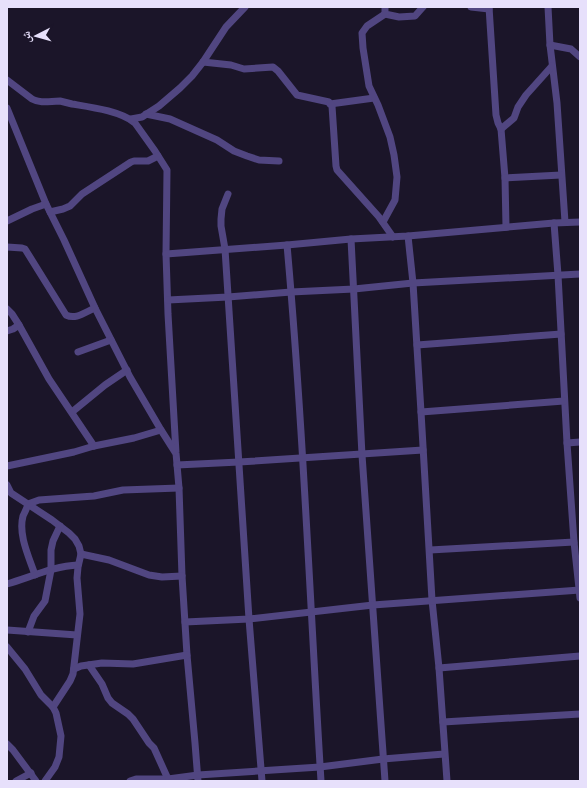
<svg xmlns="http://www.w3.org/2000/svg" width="587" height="788" font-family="Ubuntu,'Noto Naskh Arabic',sans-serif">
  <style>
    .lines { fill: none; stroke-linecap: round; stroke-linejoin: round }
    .street { stroke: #514681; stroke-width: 7 }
  </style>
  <rect width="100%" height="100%" fill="#1b1529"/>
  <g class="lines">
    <g class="street">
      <path d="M 385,7 L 385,14 L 399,17 L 415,16 L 423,7"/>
      <path d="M 471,7 L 489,9"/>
      <path d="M 489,7 L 496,115 L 498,123 L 501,129 L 505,178 L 506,227"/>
      <path d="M 548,7 L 550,45 L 557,103 L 565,222"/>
      <path d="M 550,45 L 571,49 L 580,57"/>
      <path d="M 203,62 L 231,65 L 244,69 L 273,67 L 278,71 L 297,95 L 329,102 L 330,104 L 374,98"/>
      <path d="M 7,80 L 32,99 C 41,104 50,101 60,101 C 64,102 68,103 72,104 C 90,107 121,111 135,123 L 155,151 L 167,170 L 166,254 L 168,314 L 176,453 L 179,488 L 182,576 L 187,655 L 195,743 L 198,781"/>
      <path d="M 330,104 L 332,106 L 336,166 L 337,170 L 379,217 L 393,237"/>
      <path d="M 7,108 L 46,204 L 64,240 L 95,308 L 130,377 L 161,430 L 175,452"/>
      <path d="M 146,114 L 170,119 L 217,140 L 234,151 L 247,156 L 259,160 L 279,161"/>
      <path d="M 131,119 L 142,117 L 159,106 L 180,88 L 192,76 L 203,62 L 226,27 L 245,7"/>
      <path d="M 501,129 L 514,118 L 518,107 L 526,95 L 552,66"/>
      <path d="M 505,178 L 561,175"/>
      <path d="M 228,194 L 222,209 L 221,219 L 221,226 L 225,249 L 249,619 L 262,781"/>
      <path d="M 50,212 L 63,209 L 70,206 L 82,194 L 131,162 L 134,161 L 148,161 L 158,156"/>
      <path d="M 7,221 L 32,209 L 46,204"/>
      <path d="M 383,222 L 395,200 L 397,177 L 394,155 L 390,137 L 378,105 L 369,86 L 363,48 L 362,33 L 367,26 L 385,14"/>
      <path d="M 554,223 L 558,275 L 567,443 L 574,542 L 580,598"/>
      <path d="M 408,236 L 413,283 L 421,412 L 432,600 L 439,668 L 447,781"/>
      <path d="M 351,239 L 362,455 L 385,781"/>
      <path d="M 287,245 C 303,424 310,603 321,781"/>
      <path d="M 7,247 L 22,248 L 25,249 L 66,315 C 76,320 85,312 95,308"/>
      <path d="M 166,254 L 287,245 L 351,239 L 408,236 L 554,223 L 580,222"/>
      <path d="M 168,300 L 228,297 L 291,292 L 354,289 L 413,283 L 580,274"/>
      <path d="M 7,309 L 12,314 L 19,325 L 49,379 L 94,446"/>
      <path d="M 7,331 L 13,329 L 19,325"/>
      <path d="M 417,345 L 561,334"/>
      <path d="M 78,352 L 111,340"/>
      <path d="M 72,412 L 105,385 L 127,370"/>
      <path d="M 421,412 L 564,401"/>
      <path d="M 567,443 L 580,442"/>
      <path d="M 177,465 L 239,462 L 423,450"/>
      <path d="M 7,466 L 74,452 L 94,446 L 134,438 L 161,430"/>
      <path d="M 7,485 L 11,493 L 52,520 L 69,533 L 75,539 L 79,546 L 81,554 L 78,567 L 77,578 L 80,614 L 73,674 L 70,681 L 53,707"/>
      <path d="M 430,550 L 574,542"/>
      <path d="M 81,554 L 109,560 L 149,575 L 162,577 L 182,576"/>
      <path d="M 35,575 C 29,557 18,535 23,516 C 25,512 27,508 28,504 L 39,500 L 94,496 L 123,490 L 179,488"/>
      <path d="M 7,584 C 31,577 54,566 78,565"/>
      <path d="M 185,622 L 249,619 L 373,605 L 580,590"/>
      <path d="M 7,630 L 77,635"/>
      <path d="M 28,632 L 34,616 L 45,601 L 51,570 L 51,550 L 53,541 L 60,526"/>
      <path d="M 7,647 L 25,669 L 41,695 L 53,707 L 56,713 L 61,736 L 59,757 L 55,767 L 45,781"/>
      <path d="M 89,665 L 102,684 L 108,698 L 112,703 L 128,714 L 133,719 L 149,743 L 154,748 L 168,779"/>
      <path d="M 439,668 L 580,656"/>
      <path d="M 74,669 L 81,666 L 102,663 L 133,664 L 187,655"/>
      <path d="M 443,722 L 580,714"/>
      <path d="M 7,744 L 13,750 L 36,781"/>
      <path d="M 16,781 L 31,773"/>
      <path d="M 130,781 L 136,779 L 168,779 L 198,775 L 320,767 L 383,759 L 444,754"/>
    </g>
  </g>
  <rect width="587" height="788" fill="none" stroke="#e7e0fb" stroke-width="16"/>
  <g transform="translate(36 36) rotate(264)" stroke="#1b1529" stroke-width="3" paint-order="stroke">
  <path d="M0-3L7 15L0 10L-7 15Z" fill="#e7e0fb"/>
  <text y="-6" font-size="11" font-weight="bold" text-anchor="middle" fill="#e7e0fb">ش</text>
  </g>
</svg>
